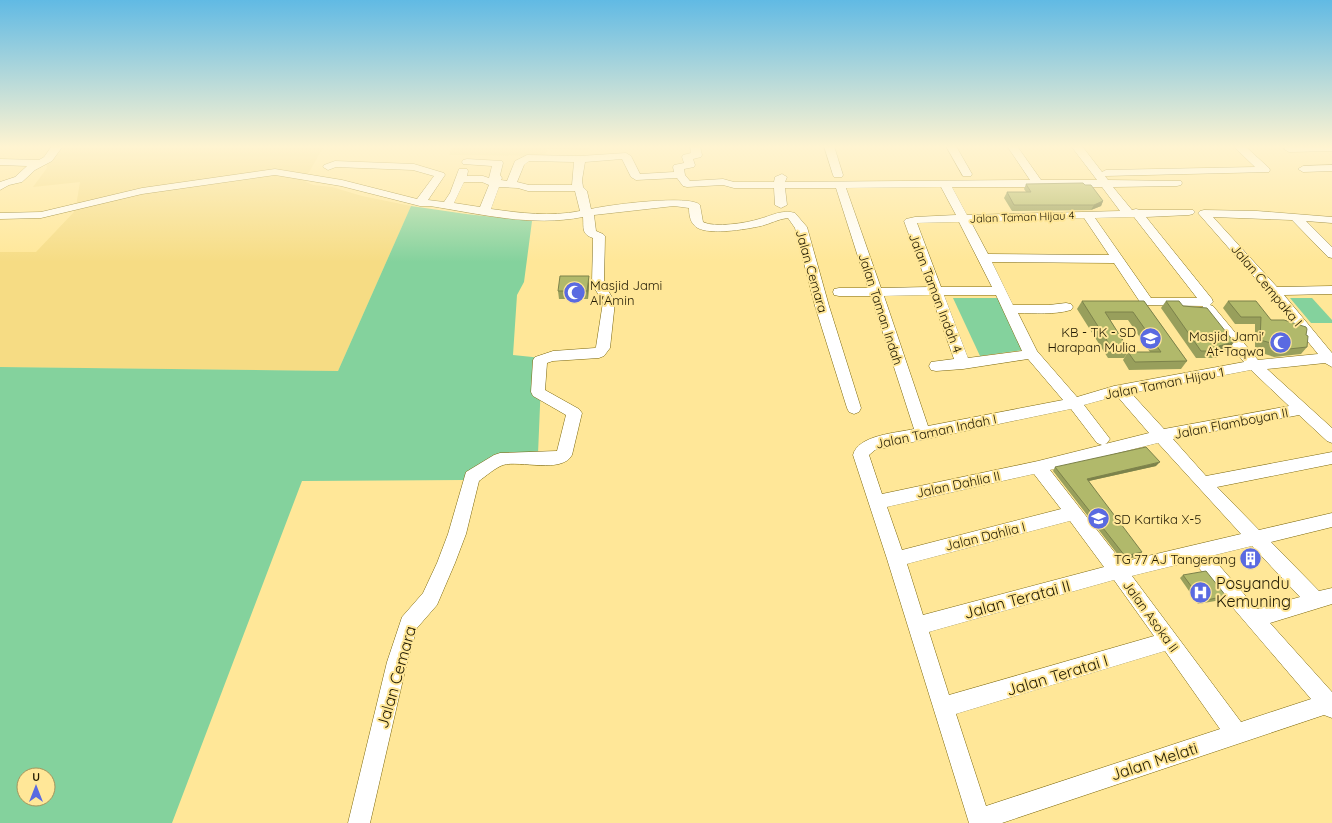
<svg xmlns="http://www.w3.org/2000/svg" width="1332" height="823" font-family="Quicksand,sans-serif">
  <style>
    .built { fill: #f6dc84 }
    .green { fill: #84d29d; fill-rule: evenodd }
    .lines { fill: none; stroke-linecap: round; stroke-linejoin: round }
    .minor-casing { stroke: #7c670c; stroke-width: 1 }
    .minor { fill: #fff; fill-rule: evenodd }
    .wall { fill: #989f5c }
    .shaded-wall { fill: #7c824b }
    .building { fill: #b1b96b; stroke: #7c824b }
    .labels { text-anchor: middle; stroke-width: 4; stroke-linejoin: round; paint-order: stroke }
    .far-street-label { font-size: 11px; fill: #201902; stroke: #ffe798 }
    .street-label { font-size: 13px; fill: #201902; stroke: #ffe798 }
    .poi-label { font-size: 13px; fill: #201902; stroke: #ffe798; text-anchor: end }
    .near-poi-label { font-size: 16px; fill: #201902; stroke: #ffe798; text-anchor: start }
    .near-street-label { font-size: 16px; fill: #201902; stroke: #ffe798 }
  </style>
  <rect width="100%" height="100%" fill="#ffe798"/>
  <g class="built">
    <path d="M 56,146 L 324,146 L 304,181 L 313,185 L 332,187 L 362,196 L 411,206 L 338,371 L 0,367 L 0,252 L 36,252 L 74,212 L 76,206 L 80,182 L 33,187 L 47,168 L 46,158 Z"/>
    <path d="M 453,146 L 593,146 L 587,150 L 547,149 L 545,156 L 449,155 Z"/>
  </g>
  <g class="green">
    <path d="M 411,206 L 466,214 L 532,221 L 524,282 L 517,295 L 513,355 L 542,358 L 538,454 L 496,457 L 464,480 L 302,481 L 172,823 L 0,823 L 0,367 L 338,371 ZM 24,775 L 48,775 L 48,799 L 24,799 Z"/>
    <path d="M 953,298 L 998,298 L 1024,350 L 980,356 Z"/>
    <path d="M 1290,298 L 1312,298 L 1332,320 L 1332,323 L 1311,323 Z"/>
  </g>
  <g class="lines">
    <defs>
      <g id="minor">
        <path d="M 52,146 L 63,146 L 52,161 L 35,170 L 22,182 L 9,185 L 0,190 L 0,182 L 15,177 L 27,166 L 0,165 L 0,159 L 39,160 L 44,157 Z"/>
        <path d="M 690,146 L 700,146 L 702,155 L 701,157 L 693,159 L 695,165 L 694,167 L 684,169 L 685,175 L 690,181 L 723,179 L 734,182 L 774,182 L 775,177 L 782,174 L 787,177 L 785,182 L 1030,180 L 1007,146 L 1017,146 L 1041,180 L 1097,180 L 1071,146 L 1082,146 L 1102,172 L 1106,170 L 1255,167 L 1233,146 L 1245,146 L 1269,168 L 1270,170 L 1269,172 L 1105,176 L 1108,180 L 1181,181 L 1182,183 L 1181,185 L 1177,186 L 1113,187 L 1132,210 L 1136,209 L 1140,210 L 1193,210 L 1195,212 L 1193,214 L 1189,215 L 1146,217 L 1212,299 L 1213,302 L 1210,305 L 1213,306 L 1258,360 L 1318,354 L 1269,294 L 1198,213 L 1200,211 L 1204,210 L 1257,211 L 1332,217 L 1332,223 L 1306,221 L 1332,247 L 1332,258 L 1328,257 L 1292,220 L 1213,217 L 1277,287 L 1332,286 L 1332,294 L 1284,295 L 1332,353 L 1332,367 L 1325,363 L 1267,369 L 1332,428 L 1332,443 L 1327,441 L 1299,415 L 1173,439 L 1206,476 L 1332,452 L 1332,464 L 1217,487 L 1259,530 L 1332,513 L 1332,527 L 1271,542 L 1319,591 L 1332,588 L 1332,604 L 1270,623 L 1332,692 L 1332,718 L 1324,715 L 1002,823 L 969,823 L 887,559 L 853,455 C 858,435 896,433 914,429 L 871,296 L 839,296 L 834,295 L 833,292 L 834,289 L 839,288 L 868,288 L 836,188 L 785,188 L 787,205 L 781,208 L 775,205 L 774,188 L 734,188 L 723,185 L 687,187 L 683,186 L 677,178 L 636,180 L 631,177 L 622,159 L 585,162 L 582,180 L 583,187 L 587,191 L 591,209 C 607,205 691,194 700,205 L 703,222 C 714,228 747,223 759,219 C 771,216 782,209 795,213 L 807,227 L 829,306 L 861,408 L 859,412 L 854,414 L 849,412 L 847,408 L 815,306 L 795,228 L 788,218 C 778,219 770,224 761,226 C 748,229 703,237 694,225 C 690,221 689,214 689,208 L 674,206 L 594,215 L 596,231 L 603,234 L 605,236 L 604,284 L 615,302 L 610,348 L 604,356 L 599,358 L 553,361 L 547,363 L 545,390 L 579,409 L 582,413 L 572,455 C 562,474 520,460 503,465 C 495,468 486,476 479,481 L 466,534 L 455,563 L 437,605 L 417,628 L 407,662 L 370,823 L 348,823 L 387,662 L 402,617 L 423,593 L 437,563 L 448,534 L 466,472 L 494,455 L 500,453 L 557,451 L 566,415 L 533,396 L 531,392 L 533,360 L 535,357 L 553,351 L 595,348 L 596,347 L 603,302 L 592,284 L 593,238 C 581,234 584,228 583,217 C 532,227 480,214 430,206 L 420,206 L 341,186 L 275,175 L 142,194 L 41,218 L 0,219 L 0,213 L 41,212 L 142,188 L 275,169 L 342,180 L 417,199 L 434,176 L 413,170 L 336,167 L 328,170 L 323,167 L 324,165 L 335,161 L 414,164 L 444,173 L 445,175 L 428,200 L 444,202 L 450,193 L 459,169 L 467,169 L 468,171 L 467,176 L 483,176 L 489,178 L 492,166 L 463,164 L 462,162 L 463,160 L 467,159 L 502,161 L 503,163 L 500,175 L 502,178 L 501,180 L 507,181 L 515,161 L 527,155 L 580,156 L 626,153 L 631,156 L 640,174 L 674,172 L 673,167 L 674,165 L 684,163 L 682,157 L 683,155 L 691,153 ZM 529,161 L 574,162 L 572,185 L 529,185 L 517,182 L 524,165 ZM 464,182 L 482,182 L 489,185 L 480,207 L 454,203 ZM 499,187 L 518,188 L 528,191 L 575,191 L 580,211 C 550,217 521,213 491,209 ZM 941,187 L 956,215 L 915,217 L 906,219 L 904,221 L 928,287 L 881,288 L 846,188 ZM 952,187 L 1102,187 L 1120,211 L 967,215 ZM 1134,217 L 1197,298 L 1151,298 L 1095,218 ZM 1084,218 L 1109,255 L 988,254 L 971,222 ZM 959,222 L 992,287 L 941,287 L 917,223 ZM 992,262 L 1114,263 L 1142,305 L 1203,306 L 1201,309 L 1203,312 L 1244,362 L 1114,386 L 1077,397 L 1037,351 L 1018,313 C 1035,313 1054,315 1071,310 L 1073,307 L 1071,304 L 1066,303 L 1049,305 L 1013,305 ZM 931,295 L 954,359 L 931,362 L 929,366 L 931,370 L 936,371 L 963,369 L 1028,359 L 1063,400 L 928,426 L 884,296 ZM 944,295 L 996,295 L 1022,351 L 968,358 ZM 1251,370 L 1289,406 L 1164,429 L 1131,393 ZM 1117,396 L 1149,433 L 1105,444 L 1107,443 L 1110,439 L 1107,435 L 1084,405 ZM 1071,409 L 1097,443 L 1102,445 L 1038,461 L 882,494 L 869,455 L 875,450 ZM 1158,443 L 1241,534 L 1122,562 L 1050,470 ZM 1034,474 L 1061,509 L 902,550 L 887,507 ZM 1070,521 L 1104,567 L 923,615 L 907,564 ZM 1252,546 L 1300,597 L 1257,609 L 1211,556 ZM 1193,561 L 1311,699 L 1241,722 L 1132,576 ZM 1114,580 L 1154,636 L 949,695 L 929,632 ZM 1165,651 L 1220,729 L 986,806 L 956,714 Z"/>
        <path d="M 824,146 L 834,146 L 843,175 L 842,177 L 834,177 L 833,175 Z"/>
        <path d="M 946,146 L 956,146 L 972,174 L 971,176 L 963,176 Z"/>
        <path d="M 1287,146 L 1332,146 L 1332,151 L 1289,152 L 1284,149 Z"/>
        <path d="M 1332,165 L 1332,171 L 1303,172 L 1298,169 L 1303,166 Z"/>
      </g>
    </defs>
    <use href="#minor" class="minor-casing"/>
    <use href="#minor" class="minor"/>
  </g>
  <g class="wall">
    <path d="M 1026,184 L 1103,201 L 1101,206 L 1091,210 L 1012,211 L 1004,198 L 1007,192 L 1026,192 L 1024,189 Z"/>
    <path d="M 589,284 L 588,299 L 559,299 L 558,291 Z"/>
    <path d="M 1082,301 L 1144,301 L 1187,361 L 1181,369 L 1129,370 L 1123,360 L 1128,352 L 1150,352 L 1128,320 L 1110,320 L 1129,350 L 1124,358 L 1108,358 L 1077,309 Z"/>
    <path d="M 1166,301 L 1183,306 L 1229,349 L 1223,351 L 1217,358 L 1196,358 L 1161,308 Z"/>
    <path d="M 1228,301 L 1306,335 L 1307,347 L 1301,354 L 1274,357 L 1265,354 L 1265,350 L 1255,347 L 1255,324 L 1235,324 L 1223,308 Z"/>
    <path d="M 1156,466 L 1089,481 L 1139,556 L 1122,560 L 1053,471 L 1055,467 Z"/>
    <path d="M 1183,575 L 1226,596 L 1221,600 L 1198,604 L 1180,578 Z"/>
  </g>
  <g class="shaded-wall">
    <path d="M 1103,201 L 1101,206 L 1091,210 L 1094,205 Z"/>
    <path d="M 589,276 L 589,284 L 588,299 L 587,291 Z"/>
    <path d="M 1234,342 L 1229,349 L 1223,351 L 1219,346 Z"/>
    <path d="M 1160,462 L 1156,466 L 1084,482 L 1087,479 Z"/>
    <path d="M 1142,552 L 1139,556 L 1122,560 L 1125,556 Z"/>
  </g>
  <g class="building">
    <path d="M 1083,183 L 1085,185 L 1091,185 L 1103,201 L 1094,205 L 1014,205 L 1007,192 L 1031,192 L 1026,184 Z"/>
    <path d="M 560,276 L 589,276 L 587,291 L 558,291 Z"/>
    <path d="M 1082,301 L 1144,301 L 1187,361 L 1135,362 L 1128,352 L 1161,352 L 1133,312 L 1105,312 L 1129,350 L 1113,350 Z"/>
    <path d="M 1166,301 L 1179,301 L 1183,306 L 1207,308 L 1234,342 L 1219,346 L 1223,351 L 1201,351 Z"/>
    <path d="M 1228,301 L 1256,301 L 1271,320 L 1284,320 L 1306,327 L 1307,329 L 1306,335 L 1308,336 L 1307,347 L 1280,350 L 1271,347 L 1271,343 L 1260,340 L 1261,317 L 1241,317 Z"/>
    <path d="M 1146,447 L 1160,462 L 1087,479 L 1142,552 L 1125,556 L 1055,467 Z"/>
    <path d="M 1206,571 L 1226,596 L 1202,601 L 1183,575 Z"/>
  </g>
  <linearGradient id="sky" x2="0" y2="1"><stop stop-color="#61bae4"/><stop offset="0.56" stop-color="#fff4d1"/><stop offset="1" stop-color="#fff4d1" stop-opacity="0"/></linearGradient>
  <rect width="1332" height="262" fill="url(#sky)"/>
  <defs>
    <symbol id="mosque-disc" viewBox="-11 -11 22 22"><circle r="9.5" fill="#5a6ae1" stroke="#ffe798"/><path d="M3.5-4.9A6 6 0 1 0 3.5 4.9A5 5 0 1 1 3.5-4.9Z" fill="#fff"/></symbol>
    <symbol id="school-disc" viewBox="-11 -11 22 22"><circle r="9.5" fill="#5a6ae1" stroke="#ffe798"/><path d="M0-5L7-2L0 1L-7-2ZM-4 1L0 2.5L4 1V4Q0 6-4 4Z" fill="#fff"/></symbol>
    <symbol id="building-disc" viewBox="-11 -11 22 22"><circle r="9.5" fill="#5a6ae1" stroke="#ffe798"/><path d="M-4-6H4V6H1V3H-1V6H-4ZM-2.5-4.3h1.7v1.8h-1.7ZM.8-4.3h1.7v1.8H.8ZM-2.5-1h1.7V.8h-1.7ZM.8-1h1.7V.8H.8Z" fill="#fff"/></symbol>
    <symbol id="hospital-disc" viewBox="-11 -11 22 22"><circle r="9.5" fill="#5a6ae1" stroke="#ffe798"/><path d="M-5-5h3v3.5h4V-5h3V5h-3V1.5h-4V5h-3Z" fill="#fff"/></symbol>
  </defs>
  <g fill-rule="evenodd">
    <use href="#mosque-disc" x="562" y="280" width="25" height="25"/>
    <use href="#school-disc" x="1138" y="326" width="25" height="25"/>
    <use href="#mosque-disc" x="1268" y="330" width="25" height="25"/>
    <use href="#school-disc" x="1086" y="506" width="25" height="25"/>
    <use href="#building-disc" x="1238" y="546" width="25" height="25"/>
    <use href="#hospital-disc" x="1188" y="580" width="25" height="25"/>
  </g>
  <g class="labels">
    <g class="far-street-label">
      <text transform="translate(1022 217) rotate(-2)" y="4">Jalan Taman Hijau 4</text>
    </g>
    <g class="street-label">
      <text transform="translate(812 271) rotate(74)" y="5">Jalan Cemara</text>
      <text transform="translate(1267 285) rotate(50)" y="5">Jalan Cempaka I</text>
      <text transform="translate(936 293) rotate(69)" y="5">Jalan Taman Indah 4</text>
      <text transform="translate(881 309) rotate(72)" y="5">Jalan Taman Indah</text>
      <text transform="translate(1164 383) rotate(-11)" y="5">Jalan Taman Hijau 1</text>
      <text transform="translate(1231 423) rotate(-11)" y="5">Jalan Flamboyan II</text>
      <text transform="translate(936 431) rotate(-12)" y="5">Jalan Taman Indah I</text>
      <text transform="translate(958 484) rotate(-12)" y="5">Jalan Dahlia II</text>
      <text transform="translate(985 536) rotate(-14)" y="5">Jalan Dahlia I</text>
      <text transform="translate(1151 616) rotate(54)" y="5">Jalan Asoka II</text>
    </g>
    <g class="poi-label">
      <text x="590" y="290" text-anchor="start">Masjid Jami<tspan x="590" dy="15">Al'Amin</tspan></text>
      <text x="1136" y="337">KB - TK - SD<tspan x="1136" dy="15">Harapan Mulia</tspan></text>
      <text x="1264" y="341">Masjid Jami'<tspan x="1264" dy="15">At-Taqwa</tspan></text>
      <text x="1114" y="524" text-anchor="start">SD Kartika X-5</text>
      <text x="1236" y="564">TG 77 AJ Tangerang</text>
    </g>
    <g class="near-poi-label">
      <text x="1216" y="589">Posyandu<tspan x="1216" dy="18">Kemuning</tspan></text>
    </g>
    <g class="near-street-label">
      <text transform="translate(1017 599) rotate(-15)" y="6">Jalan Teratai II</text>
      <text transform="translate(1057 675) rotate(-17)" y="6">Jalan Teratai I</text>
      <text transform="translate(396 677) rotate(-74)" y="6">Jalan Cemara</text>
      <text transform="translate(1154 761) rotate(-18)" y="6">Jalan Melati</text>
    </g>
  </g>
  <g transform="translate(36 787)"><circle r="19" fill="#ffe798" stroke="#a6955c"/>
  <path d="M0-3L7 15L0 10L-7 15Z" fill="#5a6ae1"/>
  <text y="-6" font-size="11" font-weight="bold" text-anchor="middle" fill="#201902">U</text>
  </g>
</svg>
